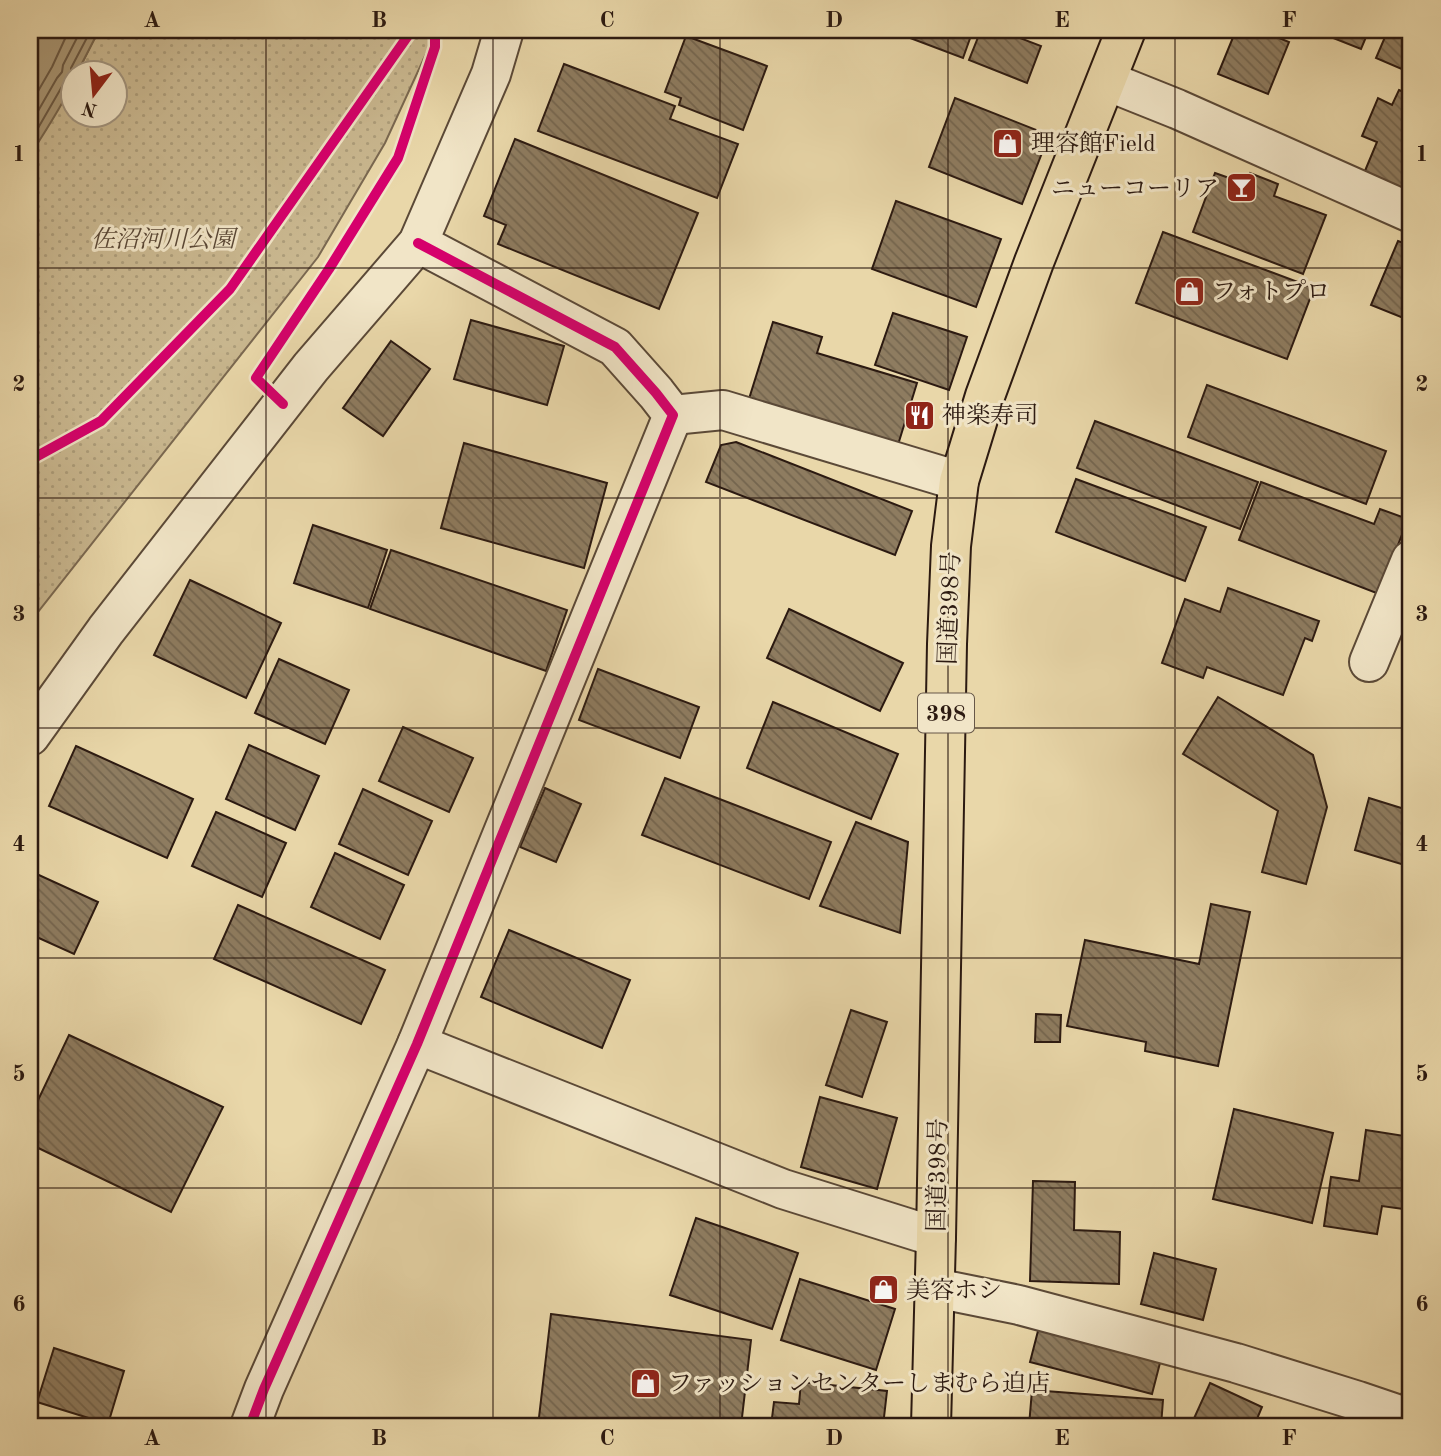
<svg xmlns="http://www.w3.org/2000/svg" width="1441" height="1456" font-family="'Old Standard TT','Noto Serif JP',serif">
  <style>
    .park { fill: url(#park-dots); stroke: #7a6850; stroke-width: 2 }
    .water { fill: #a99775; stroke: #77654d; stroke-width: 2 }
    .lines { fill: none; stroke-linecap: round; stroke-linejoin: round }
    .shore { stroke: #6a5843; stroke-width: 2 }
    .building { fill: url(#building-back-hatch); stroke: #2c1a11; stroke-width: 2 }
    .street-casing { stroke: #5b4937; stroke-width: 42 }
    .highway-casing { stroke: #2c1a11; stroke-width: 42 }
    .street { stroke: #f1e5c7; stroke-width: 38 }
    .highway { stroke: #e9d7a9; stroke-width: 38 }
    .cycleway-casing { stroke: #f1e5c7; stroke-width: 15 }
    .cycleway { stroke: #d6006c; stroke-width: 10 }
    .grid { fill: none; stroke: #2c1a11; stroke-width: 2; stroke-opacity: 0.55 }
    .labels { text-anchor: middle; stroke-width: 6; stroke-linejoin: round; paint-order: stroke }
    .shield { fill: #f1e5c7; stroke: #675748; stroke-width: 2 }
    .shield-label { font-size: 23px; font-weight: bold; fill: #2c1a11 }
    .poi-label { font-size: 24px; fill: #2c1a11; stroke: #f1e5c7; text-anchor: start }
    .park-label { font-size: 24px; font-style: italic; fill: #5b4937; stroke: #f1e5c7 }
    .street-label { font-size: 24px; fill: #2c1a11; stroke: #f1e5c7 }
    .neatline { fill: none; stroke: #2c1a11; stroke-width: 2.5 }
    .grid-label { font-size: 23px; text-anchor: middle; font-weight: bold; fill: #2c1a11 }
  </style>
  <defs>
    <pattern id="park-dots" width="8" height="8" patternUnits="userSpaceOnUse" patternTransform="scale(1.75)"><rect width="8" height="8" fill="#c9b78f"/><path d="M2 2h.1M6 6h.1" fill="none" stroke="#ad9d7a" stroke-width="1.8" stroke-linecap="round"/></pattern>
    <pattern id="building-back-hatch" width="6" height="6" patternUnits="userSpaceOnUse" patternTransform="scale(1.75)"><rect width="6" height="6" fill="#8e7c60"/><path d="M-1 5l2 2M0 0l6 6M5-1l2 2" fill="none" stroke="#74654e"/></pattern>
  </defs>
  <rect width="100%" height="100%" fill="#e9d7a9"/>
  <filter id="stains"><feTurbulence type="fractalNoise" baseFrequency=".00286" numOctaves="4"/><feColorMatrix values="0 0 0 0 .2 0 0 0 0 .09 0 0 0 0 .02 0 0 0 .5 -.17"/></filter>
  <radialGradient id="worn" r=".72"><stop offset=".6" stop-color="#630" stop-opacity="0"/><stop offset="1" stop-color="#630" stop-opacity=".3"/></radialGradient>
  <path class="park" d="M 99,30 L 437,30 L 385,143 L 318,257 L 30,622 L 30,156 L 73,80 L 74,116 L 116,116 L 116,74 L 77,73 Z"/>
  <path class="water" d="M 30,30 L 99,30 L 77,73 L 74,74 C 74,89 39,140 30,156 Z"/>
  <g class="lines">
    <g class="shore">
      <path d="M 30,105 L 52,67 L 69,30"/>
      <path d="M 30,125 L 57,78 L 62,72 L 63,65 L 81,30"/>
      <path d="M 30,142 L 64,83 L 71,77 L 71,68 L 91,30"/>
    </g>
  </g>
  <g class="building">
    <path d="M 889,30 L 973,30 L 963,58 Z"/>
    <path d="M 981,30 L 999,30 L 1041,46 L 1027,83 L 969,60 Z"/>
    <path d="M 1236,30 L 1259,30 L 1289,42 L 1268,94 L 1218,74 Z"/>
    <path d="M 1313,30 L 1369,30 L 1361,49 Z"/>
    <path d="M 1388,30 L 1411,30 L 1411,73 L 1376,58 Z"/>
    <path d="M 686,36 L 767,66 L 743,130 L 679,105 L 681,98 L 665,92 Z"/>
    <path d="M 564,64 L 675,106 L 670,119 L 738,144 L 717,198 L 538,131 Z"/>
    <path d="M 1399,90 L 1411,95 L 1411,199 L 1362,178 L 1377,142 L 1362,136 L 1378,98 L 1392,105 Z"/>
    <path d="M 955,98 L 1049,135 L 1022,204 L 929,167 Z"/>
    <path d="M 515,139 L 698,213 L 659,309 L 498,244 L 506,225 L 484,216 Z"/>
    <path d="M 1215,173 L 1246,184 L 1250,173 L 1278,184 L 1274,196 L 1326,215 L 1303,274 L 1193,232 Z"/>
    <path d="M 896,201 L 1001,239 L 976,307 L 872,269 Z"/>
    <path d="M 1163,232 L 1314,288 L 1287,359 L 1136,303 Z"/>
    <path d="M 1398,241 L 1411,246 L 1411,321 L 1371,305 Z"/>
    <path d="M 893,313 L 967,337 L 949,390 L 875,365 Z"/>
    <path d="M 471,320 L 564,346 L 547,405 L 454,379 Z"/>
    <path d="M 773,322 L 822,337 L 817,353 L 917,383 L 897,448 L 748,402 Z"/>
    <path d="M 391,341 L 430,369 L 383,436 L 343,408 Z"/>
    <path d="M 1207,385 L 1386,451 L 1366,504 L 1188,437 Z"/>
    <path d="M 1095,421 L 1258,482 L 1240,529 L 1077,468 Z"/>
    <path d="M 736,442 L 912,511 L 895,555 L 706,482 L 721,445 Z"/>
    <path d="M 464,443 L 607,483 L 584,568 L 441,528 Z"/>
    <path d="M 1076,479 L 1206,527 L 1185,581 L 1056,532 Z"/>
    <path d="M 1261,482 L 1374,524 L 1380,509 L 1408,519 L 1379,594 L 1239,540 Z"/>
    <path d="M 313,525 L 387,550 L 368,608 L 294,583 Z"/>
    <path d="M 391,550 L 567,610 L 546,671 L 370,609 Z"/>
    <path d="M 190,580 L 281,623 L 246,698 L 154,655 Z"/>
    <path d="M 1228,588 L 1319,621 L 1312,641 L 1305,638 L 1283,695 L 1207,667 L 1203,678 L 1162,663 L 1185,599 L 1220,612 Z"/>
    <path d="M 789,609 L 903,663 L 880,711 L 767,658 Z"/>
    <path d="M 279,659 L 349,690 L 325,744 L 255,713 Z"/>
    <path d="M 598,669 L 699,707 L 680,758 L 579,720 Z"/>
    <path d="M 1218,697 L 1313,755 L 1327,807 L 1306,884 L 1262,872 L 1278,811 L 1183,754 Z"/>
    <path d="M 773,702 L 898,754 L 871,819 L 747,768 Z"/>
    <path d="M 403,727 L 473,758 L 449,812 L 379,781 Z"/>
    <path d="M 249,745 L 319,776 L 295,830 L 226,799 Z"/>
    <path d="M 76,746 L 193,799 L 167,858 L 49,806 Z"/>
    <path d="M 665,778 L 831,842 L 809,899 L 642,835 Z"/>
    <path d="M 545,788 L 581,804 L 556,862 L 520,847 Z"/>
    <path d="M 363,789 L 432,821 L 408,875 L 339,844 Z"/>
    <path d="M 1369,798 L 1411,811 L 1411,867 L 1355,850 Z"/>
    <path d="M 216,812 L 286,843 L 262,897 L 192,866 Z"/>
    <path d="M 856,822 L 908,842 L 900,933 L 820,906 Z"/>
    <path d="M 335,853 L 404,885 L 380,939 L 311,907 Z"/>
    <path d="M 30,859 L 35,861 L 30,871 L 98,902 L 74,954 L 30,934 Z"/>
    <path d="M 1211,904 L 1250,912 L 1218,1066 L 1145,1051 L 1146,1042 L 1067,1026 L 1085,940 L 1199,964 Z"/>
    <path d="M 238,905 L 385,970 L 361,1024 L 214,959 Z"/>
    <path d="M 509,930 L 630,980 L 602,1048 L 481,997 Z"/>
    <path d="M 851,1010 L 887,1022 L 862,1097 L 826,1085 Z"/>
    <path d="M 1036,1014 L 1061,1015 L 1060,1042 L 1035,1042 Z"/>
    <path d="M 69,1035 L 223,1107 L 171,1212 L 30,1144 L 30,1117 Z"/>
    <path d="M 820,1097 L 897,1118 L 877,1189 L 801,1167 Z"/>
    <path d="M 1234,1109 L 1333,1133 L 1312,1223 L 1213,1199 Z"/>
    <path d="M 1366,1130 L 1411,1137 L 1411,1210 L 1382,1206 L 1377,1234 L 1324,1226 L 1331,1177 L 1359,1181 Z"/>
    <path d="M 1033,1181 L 1075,1182 L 1074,1230 L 1120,1232 L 1119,1284 L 1030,1281 Z"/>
    <path d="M 696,1218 L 798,1253 L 772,1329 L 670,1295 Z"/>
    <path d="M 1154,1253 L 1216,1269 L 1203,1320 L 1141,1304 Z"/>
    <path d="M 800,1279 L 895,1309 L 876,1370 L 781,1340 Z"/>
    <path d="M 551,1314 L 751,1340 L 741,1426 L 538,1426 Z"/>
    <path d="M 1039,1327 L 1161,1359 L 1152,1394 L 1030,1362 Z"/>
    <path d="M 54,1348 L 124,1371 L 108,1424 L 37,1402 Z"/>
    <path d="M 1411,1357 L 1411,1399 L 1401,1396 Z"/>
    <path d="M 801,1382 L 887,1391 L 883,1426 L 771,1426 L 774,1402 L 799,1404 Z"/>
    <path d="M 1210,1383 L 1262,1407 L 1254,1426 L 1191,1425 Z"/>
    <path d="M 1032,1390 L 1163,1400 L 1161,1426 L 1029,1426 Z"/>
  </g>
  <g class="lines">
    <defs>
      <g id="street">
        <path d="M 1107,81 L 1177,109 L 1411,213"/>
        <path d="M 673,415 L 723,410 L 959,481"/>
        <path d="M 1369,662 L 1411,560"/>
        <path d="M 30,736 L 106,630 L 311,367 L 418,243 L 491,74 L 504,30"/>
        <path d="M 417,1044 L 783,1189 L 936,1237"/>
        <path d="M 935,1288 L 1019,1305 L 1236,1363 L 1358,1401 L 1411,1419"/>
        <path d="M 250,1426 L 264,1389 L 417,1044 L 673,415 L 656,393 L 615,347 L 418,243"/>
      </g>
      <path id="highway" d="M 931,1426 L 936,1237 L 947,644 L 951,546 L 959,481 L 985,396 L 1034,262 L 1126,30"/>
    </defs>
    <use href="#street" class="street-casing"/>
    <use href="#highway" class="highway-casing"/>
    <use href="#street" class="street"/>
    <use href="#highway" class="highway"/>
    <defs>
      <g id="cycleway">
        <path d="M 283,404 L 256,378 L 329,269 L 398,158 L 435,47 L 435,30"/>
        <path d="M 30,460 L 101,421 L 230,289 L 412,30"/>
        <path d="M 250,1426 L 264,1389 L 417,1044 L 673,415 L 656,393 L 615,347 L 418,243"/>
      </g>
    </defs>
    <use href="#cycleway" class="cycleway-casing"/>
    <use href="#cycleway" class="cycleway"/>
  </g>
  <path class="grid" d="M 266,30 L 266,1426M 493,30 L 493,1426M 720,30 L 720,1426M 948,30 L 948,1426M 1175,30 L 1175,1426M 30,268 L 1411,268M 30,498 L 1411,498M 30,728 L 1411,728M 30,958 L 1411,958M 30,1188 L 1411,1188"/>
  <defs>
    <symbol id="shop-square" viewBox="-11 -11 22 22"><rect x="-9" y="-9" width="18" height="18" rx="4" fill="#8f2418" stroke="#f1e5c7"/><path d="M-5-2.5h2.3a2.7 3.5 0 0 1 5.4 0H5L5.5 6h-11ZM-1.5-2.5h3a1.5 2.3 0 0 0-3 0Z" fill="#fff"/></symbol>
    <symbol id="bar-square" viewBox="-11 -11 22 22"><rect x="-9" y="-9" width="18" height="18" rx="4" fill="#8f2418" stroke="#f1e5c7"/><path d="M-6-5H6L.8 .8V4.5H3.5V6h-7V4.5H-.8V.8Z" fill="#fff"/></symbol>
    <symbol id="restaurant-square" viewBox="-11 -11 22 22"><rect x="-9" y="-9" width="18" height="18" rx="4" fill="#8f2418" stroke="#f1e5c7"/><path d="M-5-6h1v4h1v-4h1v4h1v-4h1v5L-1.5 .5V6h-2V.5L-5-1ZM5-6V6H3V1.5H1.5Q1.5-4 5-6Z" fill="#fff"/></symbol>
  </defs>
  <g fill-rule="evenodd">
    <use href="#shop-square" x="990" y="126" width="35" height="35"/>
    <use href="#bar-square" x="1224" y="170" width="35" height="35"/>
    <use href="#shop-square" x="1172" y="274" width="35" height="35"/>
    <use href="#restaurant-square" x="902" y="398" width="35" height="35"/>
    <use href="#shop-square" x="866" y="1272" width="35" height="35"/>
    <use href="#shop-square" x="628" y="1366" width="35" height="35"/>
  </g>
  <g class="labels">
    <rect class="shield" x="918" y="693.5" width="56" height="39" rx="5"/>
    <g class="shield-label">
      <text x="946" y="721">398</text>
    </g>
    <g class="poi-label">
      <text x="1031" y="151">理容館Field</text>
      <text x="1219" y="196" text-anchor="end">ニューコーリア</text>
      <text x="1212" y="299">フォトプロ</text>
      <text x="942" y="423">神楽寿司</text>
      <text x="906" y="1298">美容ホシ</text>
      <text x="668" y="1391">ファッションセンターしまむら迫店</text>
    </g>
    <g class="park-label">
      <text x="163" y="247">佐沼河川公園</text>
    </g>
    <g class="street-label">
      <text transform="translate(949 608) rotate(-88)" y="8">国道398号</text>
      <text transform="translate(937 1175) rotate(-89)" y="8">国道398号</text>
    </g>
  </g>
  <rect width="1441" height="1456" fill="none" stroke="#e9d7a9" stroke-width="77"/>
  <g transform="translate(94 94) rotate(196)"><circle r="33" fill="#f1e5c7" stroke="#a2947e" stroke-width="2"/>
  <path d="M0-5L12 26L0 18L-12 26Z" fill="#8f2418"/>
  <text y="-10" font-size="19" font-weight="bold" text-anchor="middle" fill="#2c1a11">N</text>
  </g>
  <rect x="38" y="38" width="1364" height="1380" class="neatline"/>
  <g class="grid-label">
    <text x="152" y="27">A</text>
    <text x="379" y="27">B</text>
    <text x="607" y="27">C</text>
    <text x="834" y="27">D</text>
    <text x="1062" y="27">E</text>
    <text x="1289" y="27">F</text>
    <text x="19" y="161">1</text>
    <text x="1422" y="161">1</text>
    <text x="19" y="391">2</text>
    <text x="1422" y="391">2</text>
    <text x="19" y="621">3</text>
    <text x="1422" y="621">3</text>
    <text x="19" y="851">4</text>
    <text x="1422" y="851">4</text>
    <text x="19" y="1081">5</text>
    <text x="1422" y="1081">5</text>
    <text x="19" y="1311">6</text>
    <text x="1422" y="1311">6</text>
    <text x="152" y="1445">A</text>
    <text x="379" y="1445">B</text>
    <text x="607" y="1445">C</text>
    <text x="834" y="1445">D</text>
    <text x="1062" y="1445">E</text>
    <text x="1289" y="1445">F</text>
  </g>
  <rect width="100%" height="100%" filter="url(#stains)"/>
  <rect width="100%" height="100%" fill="url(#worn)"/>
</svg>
